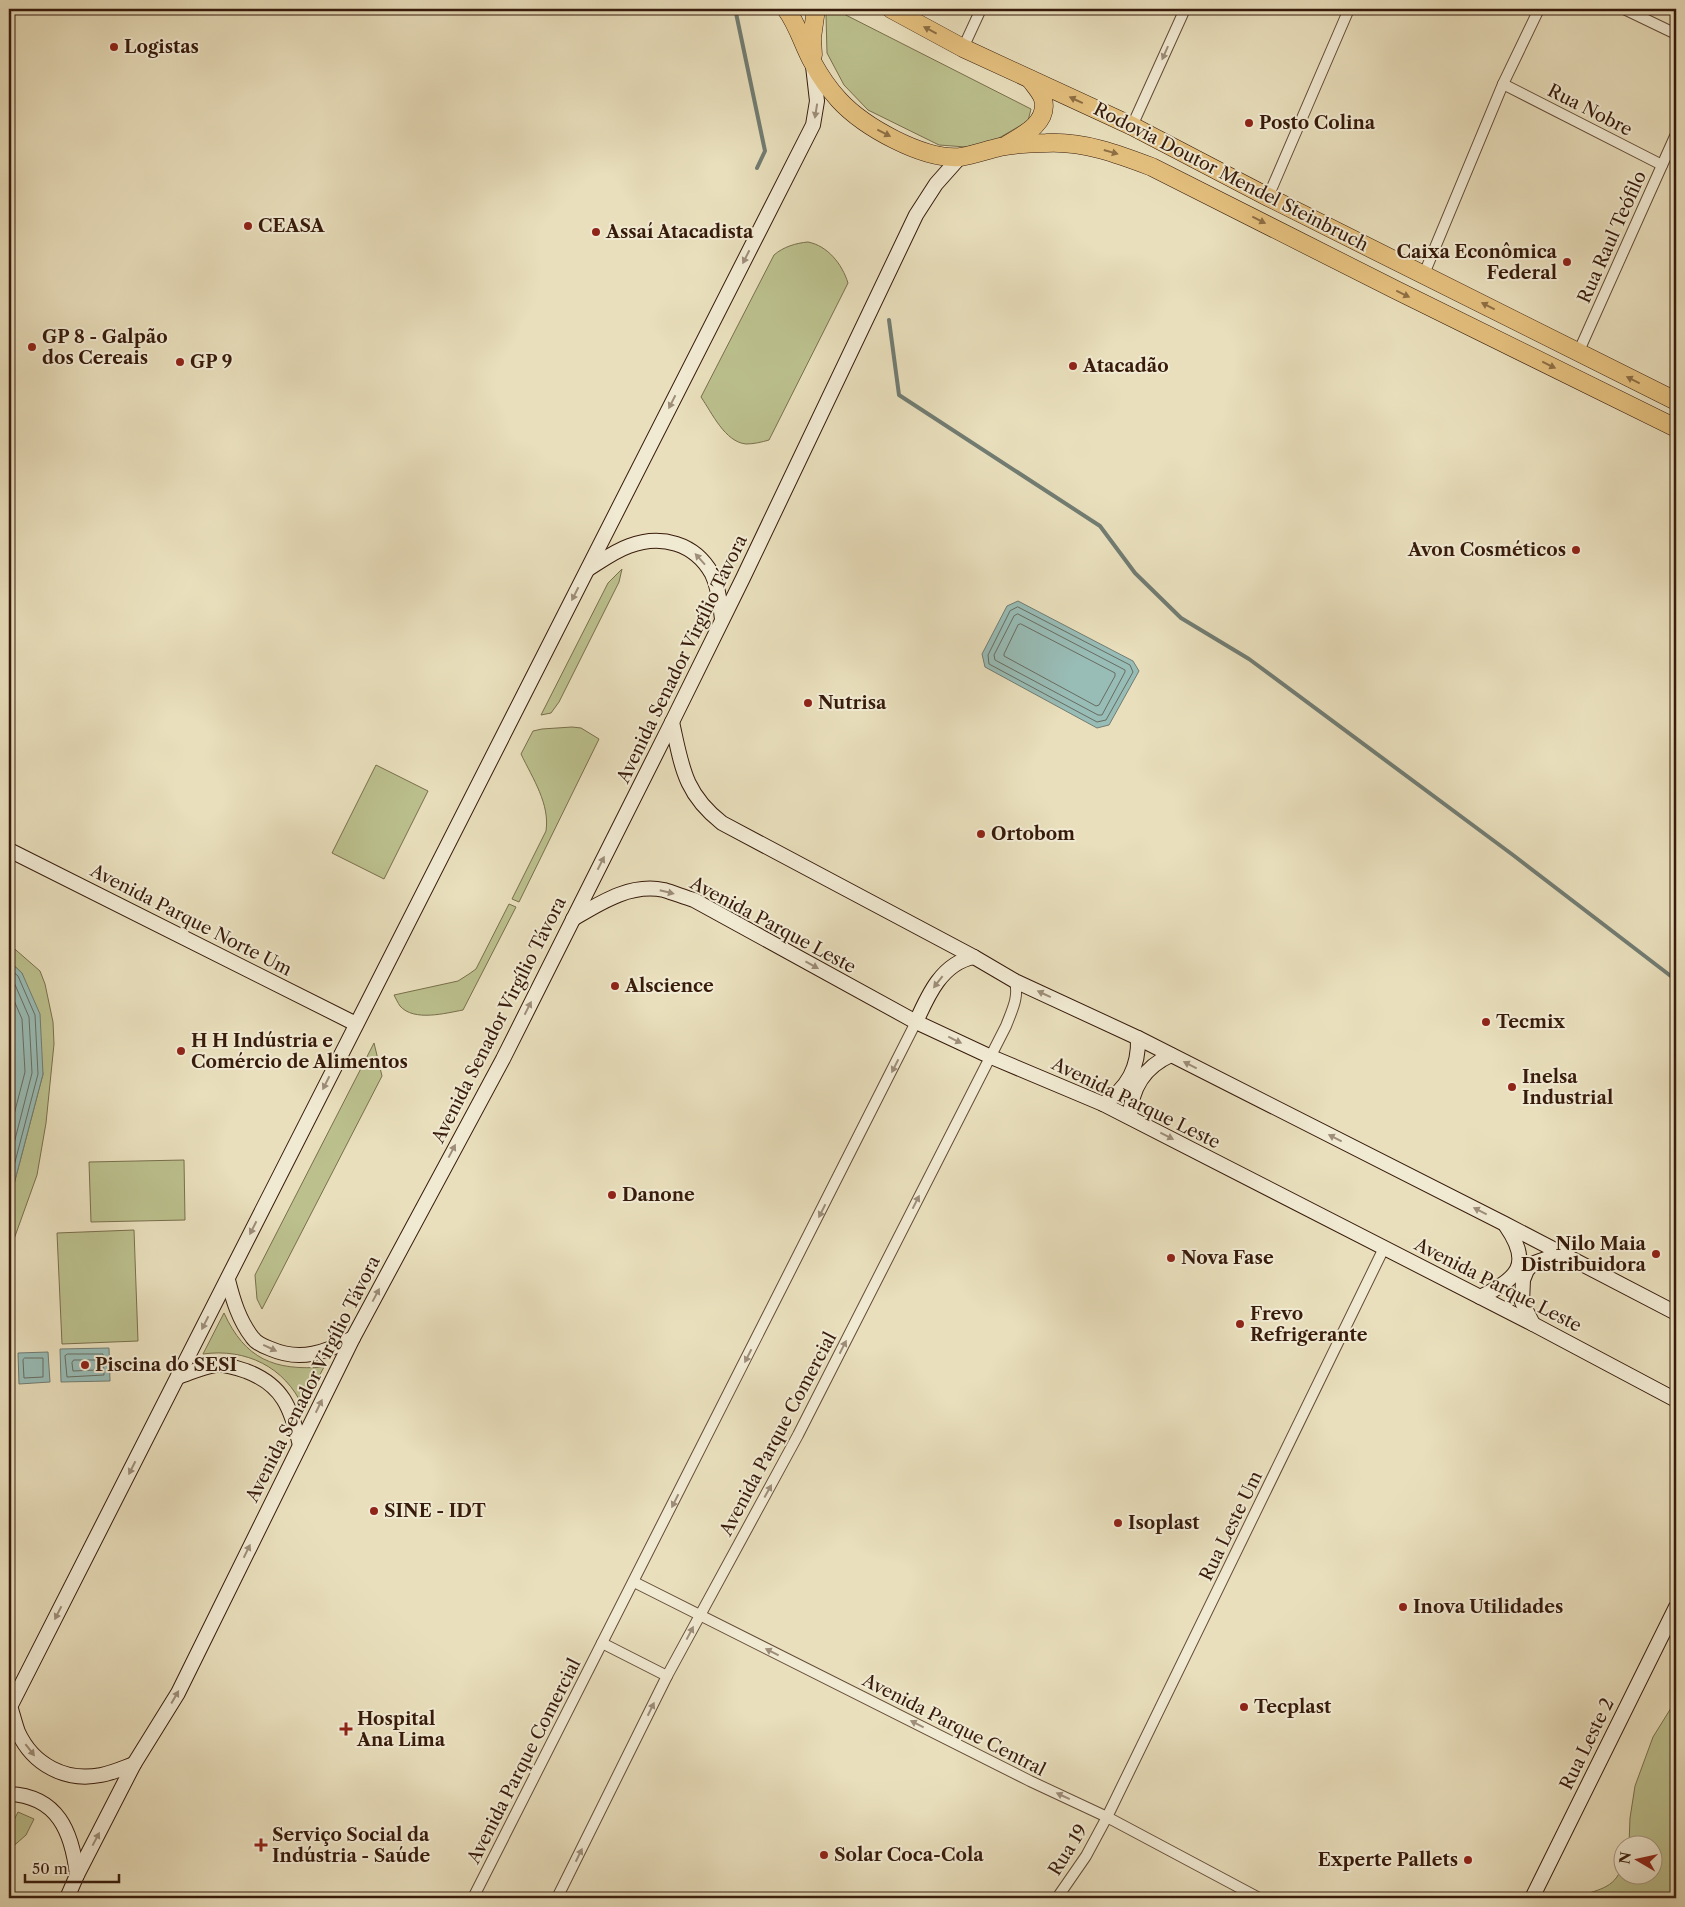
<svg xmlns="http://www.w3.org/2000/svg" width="1685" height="1907" font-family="'Libre Caslon Text',serif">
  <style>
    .green { fill: #bbc08d; stroke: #796e4c }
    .water { fill: #98bcb6; stroke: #717c72 }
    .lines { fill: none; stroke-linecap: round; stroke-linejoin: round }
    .shore { stroke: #686c60; stroke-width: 1 }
    .stream { stroke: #717c72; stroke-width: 4 }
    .street-casing { stroke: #644c37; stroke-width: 12 }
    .secondary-casing { stroke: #371b0b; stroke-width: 16 }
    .highway-casing { stroke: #371b0b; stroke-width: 19 }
    .street { stroke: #f1ead3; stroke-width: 10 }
    .secondary { stroke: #f1ead3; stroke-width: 14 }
    .highway { stroke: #e4c07e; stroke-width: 18 }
    .oneway { fill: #8e6e44 }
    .oneway2 { fill: #9d8d79 }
    .poi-dot { fill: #8f2418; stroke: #f1ead3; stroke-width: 2 }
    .labels { text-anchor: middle; stroke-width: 4; stroke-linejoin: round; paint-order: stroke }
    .poi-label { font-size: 18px; font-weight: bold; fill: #371b0b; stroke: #f1ead3; text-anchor: start }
    .street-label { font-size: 18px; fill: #371b0b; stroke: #f1ead3 }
  </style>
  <rect width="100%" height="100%" fill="#e9dfbc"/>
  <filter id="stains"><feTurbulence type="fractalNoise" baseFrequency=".004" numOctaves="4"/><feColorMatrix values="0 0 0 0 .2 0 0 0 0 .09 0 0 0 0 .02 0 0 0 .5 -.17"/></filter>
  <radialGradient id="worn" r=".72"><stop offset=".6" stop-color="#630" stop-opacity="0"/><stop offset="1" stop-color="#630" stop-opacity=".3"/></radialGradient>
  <g class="green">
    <path d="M 834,9 L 1031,109 L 1028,121 L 994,141 L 966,147 L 939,145 L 868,110 L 844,85 L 827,53 L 826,15 Z"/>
    <path d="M 808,242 C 828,246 842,264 848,283 L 769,440 C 762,442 754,444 746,444 C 725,442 712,413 701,397 L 774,255 C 783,247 796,243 808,242 Z"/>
    <path d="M 622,569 L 619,582 L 559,702 L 551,713 L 541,715 L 608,583 Z"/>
    <path d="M 572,727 L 581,728 L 599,739 L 519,902 L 512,899 L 546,831 C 550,804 533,779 521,754 L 533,731 L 542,729 Z"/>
    <path d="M 376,765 L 428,791 L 384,879 L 332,853 Z"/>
    <path d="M 509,904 L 516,907 L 463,1010 C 446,1013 414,1022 400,1006 C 398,1003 396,999 394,995 L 458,981 L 469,974 L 476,969 Z"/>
    <path d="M 9,944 L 40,971 L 45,984 L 53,1022 L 54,1044 L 46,1123 L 37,1175 L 9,1253 L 9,1203 L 43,1074 L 22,973 L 9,961 Z"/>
    <path d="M 374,1043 L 382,1076 L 262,1309 L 257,1299 L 255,1275 Z"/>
    <path d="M 184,1160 L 185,1220 L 91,1222 L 89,1162 Z"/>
    <path d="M 134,1230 L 138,1341 L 62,1344 L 57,1233 Z"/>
    <path d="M 224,1313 C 245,1359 274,1371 324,1367 L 303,1407 C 285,1367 246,1348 203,1354 Z"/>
    <path d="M 1676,1700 L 1676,1898 L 1576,1898 C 1596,1889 1615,1890 1622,1866 L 1622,1874 L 1652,1874 L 1652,1844 L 1629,1844 L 1630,1818 L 1635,1786 L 1653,1737 Z"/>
    <path d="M 18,1812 L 34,1819 L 26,1835 L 9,1850 L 9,1830 Z"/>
  </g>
  <g class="water">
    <path d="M 1018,601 L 1133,661 L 1139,671 L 1109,725 L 1097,728 L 985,667 L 982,654 L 1007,606 Z"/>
    <path d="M 9,961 L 22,973 L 40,1014 L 43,1074 L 9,1203 Z"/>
    <path d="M 109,1348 L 110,1381 L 61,1382 L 60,1349 Z"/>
    <path d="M 48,1352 L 50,1382 L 19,1384 L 18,1353 Z"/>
  </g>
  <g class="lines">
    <g class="shore">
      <path d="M 1018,607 L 1130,665 L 1133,672 L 1106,720 L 1097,722 L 989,664 L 988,655 L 1010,611 Z"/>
      <path d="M 1018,614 L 1125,670 L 1125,672 L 1102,715 L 1098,715 L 995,660 L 994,655 L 1014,616 Z"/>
      <path d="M 1021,624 L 1115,673 L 1115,676 L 1099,705 L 1096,706 L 1004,656 L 1004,654 L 1018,625 Z"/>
      <path d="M 9,968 L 18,976 L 35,1015 L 38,1074 L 9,1185"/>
      <path d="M 9,976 L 13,980 L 29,1017 L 32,1073 L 9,1163"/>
      <path d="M 9,989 L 22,1019 L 25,1072 L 9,1134"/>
      <path d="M 68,1354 L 103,1354 L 104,1375 L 67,1377 L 65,1356 Z"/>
      <path d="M 25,1358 L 43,1358 L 43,1377 L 24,1378 L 23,1360 Z"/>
      <path d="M 74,1360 L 96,1360 L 98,1369 L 96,1370 L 73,1371 L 72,1363 Z"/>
    </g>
    <g class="stream">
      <path d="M 728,9 L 736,13 L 765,151 L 757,168"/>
      <path d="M 889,320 L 899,395 L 1100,526 L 1135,573 L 1181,618 L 1249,659 L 1513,855 L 1676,980"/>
    </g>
    <defs>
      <g id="street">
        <path d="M 1624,9 L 1676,34"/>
        <path d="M 963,48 L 981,9"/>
        <path d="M 1503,84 L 1662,165"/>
        <path d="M 1132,126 L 1185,9"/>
        <path d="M 1268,197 L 1349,9"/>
        <path d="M 1424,274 L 1503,84 L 1539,9"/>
        <path d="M 1578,353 L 1676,134"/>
        <path d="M 634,1582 L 1030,1781 L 1107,1817 L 1259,1898"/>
        <path d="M 602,1643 L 667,1676"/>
        <path d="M 473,1898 L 916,1022"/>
        <path d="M 557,1898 L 667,1676 L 798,1435 L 1006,1026 C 1012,1010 1019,998 1015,981"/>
        <path d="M 1057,1898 L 1086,1856 L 1107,1817 L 1384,1248"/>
      </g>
      <g id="secondary">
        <path d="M 588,569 C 601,561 615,551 629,546 C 661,534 695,543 712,574 C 719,588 720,605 722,619"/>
        <path d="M 672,722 C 682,767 684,793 722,823 L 974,957 L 1015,981 L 1138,1038 L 1505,1224 L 1676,1313"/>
        <path d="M 9,850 L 356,1024"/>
        <path d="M 573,919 C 600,903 630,883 664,890 C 674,893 684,897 694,900 L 916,1022 L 989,1056 L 1103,1104 L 1533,1324 L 1676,1400"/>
        <path d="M 916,1022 C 928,995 942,963 974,957"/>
        <path d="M 1103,1104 C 1128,1088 1139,1067 1138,1038"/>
        <path d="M 1130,1117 C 1131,1089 1144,1067 1171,1055"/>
        <path d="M 228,1280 C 233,1300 239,1320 252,1337 C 256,1343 265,1347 271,1349 C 301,1362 326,1352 353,1338"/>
        <path d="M 1480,1297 C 1517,1279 1533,1265 1506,1226"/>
        <path d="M 1533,1324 L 1522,1302 L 1523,1280 L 1527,1270 L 1534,1263 L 1562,1253"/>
        <path d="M 178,1377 C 190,1373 202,1367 215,1365 C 224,1364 237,1368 246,1371 C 283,1385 291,1408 300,1445"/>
        <path d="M 10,1706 C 13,1715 15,1724 18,1732 C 33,1765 66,1782 101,1775 C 112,1773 123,1768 134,1764"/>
        <path d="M 9,1709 L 813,125 L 817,101 L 813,66"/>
        <path d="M 9,1794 C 58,1796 72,1832 77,1875"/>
        <path d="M 67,1898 L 77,1875 L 134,1764 L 178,1693 L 353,1338 L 503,1059 L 672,722 L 743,578 L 916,215 L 936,184 L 960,157"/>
        <path d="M 1532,1898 L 1676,1607"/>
      </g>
      <g id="highway">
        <path d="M 786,9 C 798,25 803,45 813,63 C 820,76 829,89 839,100 C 864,127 923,160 960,157 C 973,155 987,150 1000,147 C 1015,144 1031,143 1046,143 C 1083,141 1118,154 1152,167 L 1396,290 L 1676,428"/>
        <path d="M 891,9 L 963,48 L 1132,126 L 1268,197 L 1676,401"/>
        <path d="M 813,55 L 812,38 L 816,9"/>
        <path d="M 1008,144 C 1024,135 1049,122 1043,99 C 1041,92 1034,85 1030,79"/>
      </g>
    </defs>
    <use href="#street" class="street-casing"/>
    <use href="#secondary" class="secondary-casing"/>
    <use href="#highway" class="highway-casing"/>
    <use href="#street" class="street"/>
    <use href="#secondary" class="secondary"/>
    <use href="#highway" class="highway"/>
  </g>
  <defs><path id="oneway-solid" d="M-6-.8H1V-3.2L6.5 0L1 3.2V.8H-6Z" transform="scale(1.25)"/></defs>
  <g class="oneway">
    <use href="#oneway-solid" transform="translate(930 30) rotate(-152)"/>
    <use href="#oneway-solid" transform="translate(1076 100) rotate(-155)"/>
    <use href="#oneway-solid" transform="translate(884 133) rotate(27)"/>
    <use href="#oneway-solid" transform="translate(1111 152) rotate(16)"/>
    <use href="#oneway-solid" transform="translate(1259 220) rotate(27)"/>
    <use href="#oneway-solid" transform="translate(1403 294) rotate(26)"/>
    <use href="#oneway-solid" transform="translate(1488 306) rotate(-153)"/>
    <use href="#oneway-solid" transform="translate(1549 365) rotate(26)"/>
    <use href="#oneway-solid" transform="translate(1633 380) rotate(-153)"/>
  </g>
  <g class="oneway2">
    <use href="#oneway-solid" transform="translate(1165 53) rotate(114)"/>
    <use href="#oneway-solid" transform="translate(816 111) rotate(99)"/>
    <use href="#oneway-solid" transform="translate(746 257) rotate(117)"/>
    <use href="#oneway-solid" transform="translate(672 402) rotate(117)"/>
    <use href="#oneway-solid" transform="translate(700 559) rotate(-132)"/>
    <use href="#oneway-solid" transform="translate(575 594) rotate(117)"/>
    <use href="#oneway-solid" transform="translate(601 863) rotate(-63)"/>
    <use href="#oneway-solid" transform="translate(667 892) rotate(14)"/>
    <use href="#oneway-solid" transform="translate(812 965) rotate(29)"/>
    <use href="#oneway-solid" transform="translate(938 982) rotate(128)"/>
    <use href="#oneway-solid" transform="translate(1044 994) rotate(-155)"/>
    <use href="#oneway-solid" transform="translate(528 1008) rotate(-63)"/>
    <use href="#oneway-solid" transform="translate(955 1040) rotate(26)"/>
    <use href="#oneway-solid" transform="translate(1190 1065) rotate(-153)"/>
    <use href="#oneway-solid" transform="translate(895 1066) rotate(117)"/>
    <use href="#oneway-solid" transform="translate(326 1083) rotate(117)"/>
    <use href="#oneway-solid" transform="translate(1167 1136) rotate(27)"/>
    <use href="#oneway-solid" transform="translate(1335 1138) rotate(-153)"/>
    <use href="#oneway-solid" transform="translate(452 1151) rotate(-62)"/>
    <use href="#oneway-solid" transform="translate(916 1202) rotate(-63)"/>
    <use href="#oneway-solid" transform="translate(822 1211) rotate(117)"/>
    <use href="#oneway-solid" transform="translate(1480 1211) rotate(-153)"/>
    <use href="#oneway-solid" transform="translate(253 1228) rotate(117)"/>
    <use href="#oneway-solid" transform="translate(376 1295) rotate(-62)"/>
    <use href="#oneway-solid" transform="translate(205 1323) rotate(117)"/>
    <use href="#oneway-solid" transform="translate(843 1347) rotate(-63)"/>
    <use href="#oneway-solid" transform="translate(270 1348) rotate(25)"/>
    <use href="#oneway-solid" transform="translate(748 1356) rotate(117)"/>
    <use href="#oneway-solid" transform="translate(319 1406) rotate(-64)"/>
    <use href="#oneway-solid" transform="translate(132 1468) rotate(117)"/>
    <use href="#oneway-solid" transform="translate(768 1491) rotate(-61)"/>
    <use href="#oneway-solid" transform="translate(675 1501) rotate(117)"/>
    <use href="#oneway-solid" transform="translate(247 1551) rotate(-64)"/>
    <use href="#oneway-solid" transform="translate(58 1613) rotate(117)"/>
    <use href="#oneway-solid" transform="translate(690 1633) rotate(-62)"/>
    <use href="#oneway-solid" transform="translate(772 1652) rotate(-153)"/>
    <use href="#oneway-solid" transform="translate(175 1697) rotate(-60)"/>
    <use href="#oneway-solid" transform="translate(651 1709) rotate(-64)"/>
    <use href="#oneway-solid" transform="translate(917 1724) rotate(-153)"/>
    <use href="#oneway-solid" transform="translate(30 1750) rotate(52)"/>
    <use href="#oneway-solid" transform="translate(1063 1796) rotate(-155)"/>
    <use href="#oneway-solid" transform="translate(96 1839) rotate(-62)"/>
    <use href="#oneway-solid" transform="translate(579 1855) rotate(-64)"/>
  </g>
  <g class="poi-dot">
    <circle cx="114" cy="47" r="5"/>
    <circle cx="1249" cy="123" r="5"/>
    <circle cx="248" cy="226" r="5"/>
    <circle cx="596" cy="232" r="5"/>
    <circle cx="1567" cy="262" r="5"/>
    <circle cx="32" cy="347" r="5"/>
    <circle cx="180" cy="362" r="5"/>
    <circle cx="1073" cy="366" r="5"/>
    <circle cx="1576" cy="550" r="5"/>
    <circle cx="808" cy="703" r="5"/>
    <circle cx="981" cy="834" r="5"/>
    <circle cx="615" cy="986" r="5"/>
    <circle cx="1486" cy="1022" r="5"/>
    <circle cx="181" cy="1051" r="5"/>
    <circle cx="1512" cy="1087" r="5"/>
    <circle cx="612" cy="1195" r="5"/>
    <circle cx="1656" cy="1254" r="5"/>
    <circle cx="1171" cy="1258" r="5"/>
    <circle cx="1240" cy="1324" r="5"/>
    <circle cx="85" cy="1365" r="5"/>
    <circle cx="374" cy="1511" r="5"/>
    <circle cx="1118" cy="1523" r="5"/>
    <circle cx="1403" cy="1607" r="5"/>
    <circle cx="1244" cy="1707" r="5"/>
    <path d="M343.5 1721.5h5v5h5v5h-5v5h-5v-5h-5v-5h5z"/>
    <path d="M258.5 1837.5h5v5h5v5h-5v5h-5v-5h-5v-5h5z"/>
    <circle cx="824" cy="1855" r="5"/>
    <circle cx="1468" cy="1860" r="5"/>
  </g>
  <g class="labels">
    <g class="poi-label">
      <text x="124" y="53">Logistas</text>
      <text x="1259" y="129">Posto Colina</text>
      <text x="258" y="232">CEASA</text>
      <text x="606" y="238">Assaí Atacadista</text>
      <text x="1557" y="258" text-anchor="end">Caixa Econômica<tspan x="1557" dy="21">Federal</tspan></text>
      <text x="42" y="343">GP 8 - Galpão<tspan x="42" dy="21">dos Cereais</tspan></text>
      <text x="190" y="368">GP 9</text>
      <text x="1083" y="372">Atacadão</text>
      <text x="1566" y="556" text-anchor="end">Avon Cosméticos</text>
      <text x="818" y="709">Nutrisa</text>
      <text x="991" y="840">Ortobom</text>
      <text x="625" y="992">Alscience</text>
      <text x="1496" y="1028">Tecmix</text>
      <text x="191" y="1047">H H Indústria e<tspan x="191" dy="21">Comércio de Alimentos</tspan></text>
      <text x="1522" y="1083">Inelsa<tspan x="1522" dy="21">Industrial</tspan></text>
      <text x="622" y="1201">Danone</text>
      <text x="1646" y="1250" text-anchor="end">Nilo Maia<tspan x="1646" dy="21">Distribuidora</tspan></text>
      <text x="1181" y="1264">Nova Fase</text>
      <text x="1250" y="1320">Frevo<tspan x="1250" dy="21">Refrigerante</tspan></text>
      <text x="95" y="1371">Piscina do SESI</text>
      <text x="384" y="1517">SINE - IDT</text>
      <text x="1128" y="1529">Isoplast</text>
      <text x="1413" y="1613">Inova Utilidades</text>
      <text x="1254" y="1713">Tecplast</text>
      <text x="357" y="1725">Hospital<tspan x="357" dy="21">Ana Lima</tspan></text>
      <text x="272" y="1841">Serviço Social da<tspan x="272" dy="21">Indústria - Saúde</tspan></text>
      <text x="834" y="1861">Solar Coca-Cola</text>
      <text x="1458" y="1866" text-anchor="end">Experte Pallets</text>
    </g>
    <g class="street-label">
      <text transform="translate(1590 110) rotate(27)" y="6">Rua Nobre</text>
      <text transform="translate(1231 177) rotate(27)" y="6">Rodovia Doutor Mendel Steinbruch</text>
      <text transform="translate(1612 237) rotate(-66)" y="6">Rua Raul Teófilo</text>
      <text transform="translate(682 659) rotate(-64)" y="6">Avenida Senador Virgílio Távora</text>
      <text transform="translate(191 920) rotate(27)" y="6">Avenida Parque Norte Um</text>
      <text transform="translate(773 925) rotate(28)" y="6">Avenida Parque Leste</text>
      <text transform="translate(499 1020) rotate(-63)" y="6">Avenida Senador Virgílio Távora</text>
      <text transform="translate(1136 1103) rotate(26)" y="6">Avenida Parque Leste</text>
      <text transform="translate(1498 1285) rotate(27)" y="6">Avenida Parque Leste</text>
      <text transform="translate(313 1379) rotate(-63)" y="6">Avenida Senador Virgílio Távora</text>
      <text transform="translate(778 1434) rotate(-62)" y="6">Avenida Parque Comercial</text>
      <text transform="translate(1231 1526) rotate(-64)" y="6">Rua Leste Um</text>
      <text transform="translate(954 1725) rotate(27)" y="6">Avenida Parque Central</text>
      <text transform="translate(1587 1744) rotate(-64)" y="6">Rua Leste 2</text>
      <text transform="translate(524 1761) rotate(-63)" y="6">Avenida Parque Comercial</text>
      <text transform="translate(1068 1850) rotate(-58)" y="6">Rua 19</text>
    </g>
  </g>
  <rect width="1685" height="1907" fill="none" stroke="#e9dfbc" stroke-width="30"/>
  <rect x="10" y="10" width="1665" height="1887" fill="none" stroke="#371b0b" stroke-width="2.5"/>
  <rect x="15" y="15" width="1655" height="1877" fill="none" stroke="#371b0b"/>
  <g transform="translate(1638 1860) rotate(279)"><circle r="24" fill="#f1ead3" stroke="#a79783"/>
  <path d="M0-4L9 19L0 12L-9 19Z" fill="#8f2418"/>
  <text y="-8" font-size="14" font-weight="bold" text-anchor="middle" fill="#371b0b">N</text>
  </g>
  <path d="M25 1874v8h94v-8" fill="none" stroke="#371b0b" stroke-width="2.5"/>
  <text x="32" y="1874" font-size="15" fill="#371b0b" stroke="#f1ead3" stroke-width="4" paint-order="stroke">50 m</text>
  <rect width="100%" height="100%" filter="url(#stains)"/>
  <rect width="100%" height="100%" fill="url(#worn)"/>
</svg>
